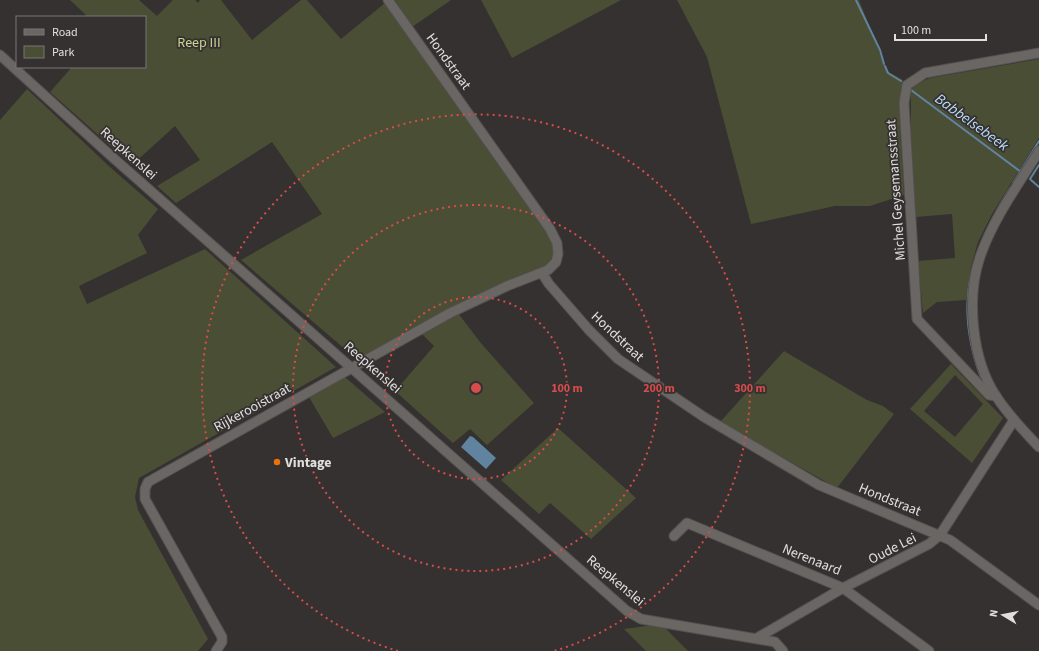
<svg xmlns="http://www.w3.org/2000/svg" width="1039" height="651" font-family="'Source Sans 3',sans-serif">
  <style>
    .green { fill: #4a4e34; fill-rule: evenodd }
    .water { fill: #60849f }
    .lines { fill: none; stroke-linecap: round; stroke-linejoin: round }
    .stream { stroke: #60849f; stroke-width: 2 }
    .minor-casing { stroke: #53504f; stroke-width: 11 }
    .minor { stroke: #696664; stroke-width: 9 }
    .ring { fill: none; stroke: #d84d4c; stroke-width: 2; stroke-dasharray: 2 4 }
    .food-dot { fill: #e8710a; stroke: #343130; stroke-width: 1.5 }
    .labels { text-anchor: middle; stroke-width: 3.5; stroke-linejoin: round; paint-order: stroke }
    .park-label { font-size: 14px; fill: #cdd693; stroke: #343130 }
    .street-label { font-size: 14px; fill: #e1dfde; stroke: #343130 }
    .poi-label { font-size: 14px; font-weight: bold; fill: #e1dfde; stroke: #343130; text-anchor: start }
    .water-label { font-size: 15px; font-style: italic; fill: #bbdffa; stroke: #343130 }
    .centre { fill: #d84d4c; stroke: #343130; stroke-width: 2 }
    .ring-label { font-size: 12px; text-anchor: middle; font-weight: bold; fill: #d84d4c; stroke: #343130; stroke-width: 3.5; stroke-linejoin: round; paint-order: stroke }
  </style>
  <rect width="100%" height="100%" fill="#343130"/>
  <g class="green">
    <path d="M 70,0 L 139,0 L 157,16 L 173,0 L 195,0 L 198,3 L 200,0 L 221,0 L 252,40 L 301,0 L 307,0 L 341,39 L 385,3 L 535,213 L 554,244 L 554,254 L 547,266 L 475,296 L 359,358 L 353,356 L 241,260 L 322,214 L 272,142 L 176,203 L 157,186 L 200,160 L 175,126 L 132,165 L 50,92 L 71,68 L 70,67 L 145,67 L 145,17 L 84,17 L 86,15 Z"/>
    <path d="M 395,0 L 451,0 L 412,27 Z"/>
    <path d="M 481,0 L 621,0 L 512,58 Z"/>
    <path d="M 677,0 L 859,0 L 887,71 L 903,80 L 900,129 L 904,195 L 870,206 L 835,206 L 751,224 L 707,57 Z"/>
    <path d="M 1039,59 L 1039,138 L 992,214 L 978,242 L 971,267 L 966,300 L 937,302 L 923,313 L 918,261 L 955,258 L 952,214 L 916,217 L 911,151 L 911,89 L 918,83 L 930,78 Z"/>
    <path d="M 27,89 L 111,168 L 158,209 L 138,235 L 147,253 L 79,286 L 87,304 L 205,249 L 336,367 L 139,478 L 135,497 L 138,510 L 208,639 L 198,651 L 0,651 L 0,120 Z"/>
    <path d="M 458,313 L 480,342 L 534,403 L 487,445 L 470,429 L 453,443 L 395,391 L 434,346 L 422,334 Z"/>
    <path d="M 784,351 L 867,400 L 883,406 L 894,414 L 837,488 L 720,422 Z"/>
    <path d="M 951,364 L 1003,418 L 972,463 L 910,409 ZM 955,375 L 983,404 L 955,437 L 924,411 Z"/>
    <path d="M 345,377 L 385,412 L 333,438 L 309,397 Z"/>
    <path d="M 558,428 L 636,498 L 591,539 L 550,503 L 539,514 L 501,480 Z"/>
    <path d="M 661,624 L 688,651 L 689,651 L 646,651 L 624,629 Z"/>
  </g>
  <path class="water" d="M 470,436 L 473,437 L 496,458 L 486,469 L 461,447 Z"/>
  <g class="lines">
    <g class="stream">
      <path d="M 856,0 L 880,50 L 884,64"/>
      <path d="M 885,66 L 888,73 L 901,81"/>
      <path d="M 911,90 L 1021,172"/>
      <path d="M 1030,179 L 1039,165"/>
      <path d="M 1031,180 L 1039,187"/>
      <path d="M 1013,183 L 1039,141"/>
      <path d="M 983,383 C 953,307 968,255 1010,188"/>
    </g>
    <defs>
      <g id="minor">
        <path d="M 0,55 L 110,155 L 627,611 L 641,619 L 775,642 L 783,651"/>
        <path d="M 1039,151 C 1018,185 993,219 980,257 C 966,298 972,360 996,396 C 1008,415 1024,431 1039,447"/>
        <path d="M 542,273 L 549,284 L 589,330 L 618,359 L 704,417 L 819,485 L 950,540 L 1039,605"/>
        <path d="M 996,396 L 989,395 L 917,319 L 904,103 L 907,85 L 925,73 L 1039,53"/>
        <path d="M 674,536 L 687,523 L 843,588 L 929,651"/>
        <path d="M 757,638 L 843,588 L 929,544 L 940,535 L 1014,420"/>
        <path d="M 216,651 L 222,642 L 222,637 L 145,499 L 145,489 L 148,482 L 450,313 L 507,286 L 548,270 L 556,262 L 558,254 L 557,243 L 550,229 L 388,0"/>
      </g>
    </defs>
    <use href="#minor" class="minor-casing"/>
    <use href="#minor" class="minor"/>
  </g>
  <g class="ring">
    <circle cx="476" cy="388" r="91"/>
    <circle cx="476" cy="388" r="183"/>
    <path d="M398 651A274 274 0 1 1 554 651"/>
  </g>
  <circle class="food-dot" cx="277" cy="462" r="4"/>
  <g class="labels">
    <g class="park-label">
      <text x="199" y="47">Reep III</text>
    </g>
    <g class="street-label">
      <text transform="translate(449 61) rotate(54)" y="5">Hondstraat</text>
      <text transform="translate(129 153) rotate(42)" y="5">Reepkenslei</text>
      <text transform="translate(895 190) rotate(-94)" y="5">Michel Geysemansstraat</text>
      <text transform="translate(618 336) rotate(43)" y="5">Hondstraat</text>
      <text transform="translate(373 367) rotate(41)" y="5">Reepkenslei</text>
      <text transform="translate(252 407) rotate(-29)" y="5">Rijkerooistraat</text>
      <text transform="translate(890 499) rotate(22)" y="5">Hondstraat</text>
      <text transform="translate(892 548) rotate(-27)" y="5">Oude Lei</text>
      <text transform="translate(812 559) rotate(22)" y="5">Nerenaard</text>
      <text transform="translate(616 580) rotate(40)" y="5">Reepkenslei</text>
    </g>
    <g class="poi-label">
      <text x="285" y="467">Vintage</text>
    </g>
    <g class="water-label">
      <text transform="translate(972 122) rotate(36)" y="5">Babbelsebeek</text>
    </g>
  </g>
  <circle cx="476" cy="388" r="6" class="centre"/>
  <g class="ring-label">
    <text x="567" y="392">100 m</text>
    <text x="659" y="392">200 m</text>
    <text x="750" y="392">300 m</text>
  </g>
  <rect x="16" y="16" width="130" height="52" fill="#343130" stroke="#797776"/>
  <rect x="24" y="29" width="20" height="6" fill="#696664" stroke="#797776"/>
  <text x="52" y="36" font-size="12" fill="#e1dfde">Road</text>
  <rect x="24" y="46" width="20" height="12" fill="#4a4e34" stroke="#797776"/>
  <text x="52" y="56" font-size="12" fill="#e1dfde">Park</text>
  <g transform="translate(1003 615) rotate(280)" stroke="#343130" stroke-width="3" paint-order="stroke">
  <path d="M0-3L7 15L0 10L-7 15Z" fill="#e1dfde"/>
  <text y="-6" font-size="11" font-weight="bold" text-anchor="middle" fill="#e1dfde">N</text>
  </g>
  <path d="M895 34v6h91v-6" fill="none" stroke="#e1dfde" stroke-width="2"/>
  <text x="901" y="34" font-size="12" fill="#e1dfde" stroke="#343130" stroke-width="3" paint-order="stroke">100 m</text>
</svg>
